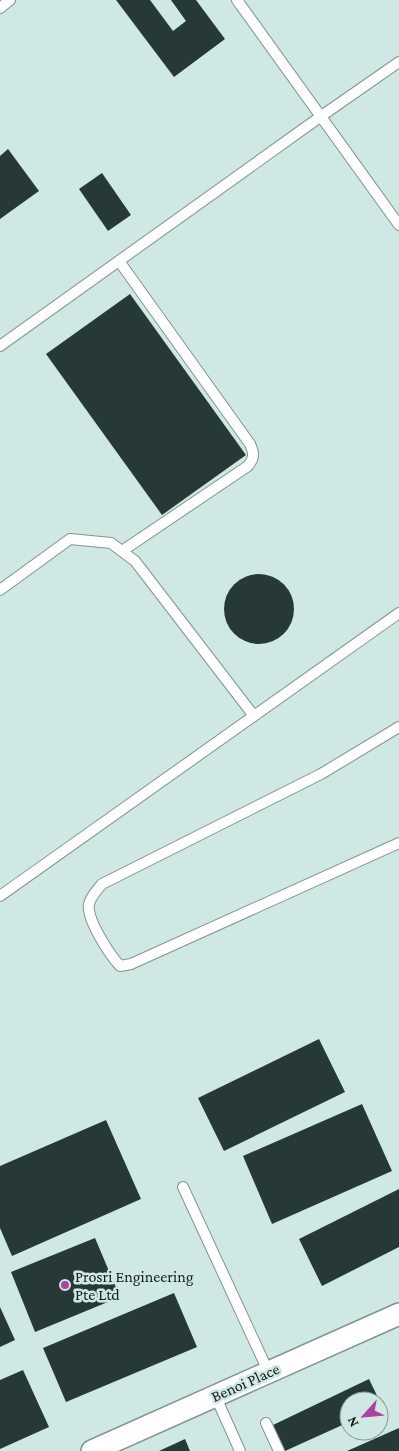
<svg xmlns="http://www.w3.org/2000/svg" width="399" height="1451" font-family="'Crimson Pro',serif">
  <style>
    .building { fill: #263936 }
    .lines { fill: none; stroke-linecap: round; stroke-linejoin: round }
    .service-casing { stroke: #7f9591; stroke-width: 12 }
    .minor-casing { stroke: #7f9591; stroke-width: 24 }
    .service { stroke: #fff; stroke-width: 10 }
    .minor { stroke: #fff; stroke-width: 21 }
    .poi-dot { fill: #ad41a1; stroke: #d0e8e4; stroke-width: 2 }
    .labels { text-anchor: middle; stroke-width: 5; stroke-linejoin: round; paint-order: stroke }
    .poi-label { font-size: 16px; fill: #141d1b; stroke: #d0e8e4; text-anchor: start }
    .street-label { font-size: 16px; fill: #141d1b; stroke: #d0e8e4 }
  </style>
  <rect width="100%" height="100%" fill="#d0e8e4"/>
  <g class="building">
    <path d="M 116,0 L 150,0 L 173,31 L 186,21 L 171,0 L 196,0 L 225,39 L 174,77 Z"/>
    <path d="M 8,149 L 39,191 L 0,219 L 0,156 Z"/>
    <path d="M 102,173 L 131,215 L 108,231 L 79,189 Z"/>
    <path d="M 130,294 L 246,455 L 162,515 L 46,354 Z"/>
    <circle cx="259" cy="609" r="35"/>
    <path d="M 319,1039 L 345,1092 L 224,1151 L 198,1098 Z"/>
    <path d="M 362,1104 L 392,1171 L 272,1224 L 243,1156 Z"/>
    <path d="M 106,1120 L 141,1199 L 12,1256 L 0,1228 L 0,1166 Z"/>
    <path d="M 399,1189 L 399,1247 L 322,1286 L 299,1239 Z"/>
    <path d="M 95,1238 L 120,1297 L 35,1332 L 11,1272 Z"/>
    <path d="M 174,1293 L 197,1347 L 66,1402 L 43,1348 Z"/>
    <path d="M 0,1307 L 15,1340 L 0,1347 Z"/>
    <path d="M 23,1370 L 49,1427 L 0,1449 L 0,1380 Z"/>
    <path d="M 369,1379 L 382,1406 L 379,1408 L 379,1401 L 349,1401 L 349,1422 L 285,1451 L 273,1425 Z"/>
    <path d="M 399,1428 L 399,1451 L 347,1451 Z"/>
    <path d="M 185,1439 L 190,1451 L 159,1451 Z"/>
  </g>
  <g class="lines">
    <defs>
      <g id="service">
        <path d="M 237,0 L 399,225"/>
        <path d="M 0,8 L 10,0"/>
        <path d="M 119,261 L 250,444 C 254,453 255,457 248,466 L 122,551"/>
        <path d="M 0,346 L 320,117 L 399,62"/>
        <path d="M 0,590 L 70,539 L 111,543 L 135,561 L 254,716"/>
        <path d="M 399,727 L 321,774 L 102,884 C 97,890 91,896 89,904 C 86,919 110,955 120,966 L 131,964 L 399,843"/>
        <path d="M 0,896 L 399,613"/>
        <path d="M 183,1187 L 268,1371"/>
        <path d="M 215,1395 L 240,1451"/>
        <path d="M 266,1423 L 279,1451"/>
      </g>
      <path id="minor" d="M 92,1451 L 399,1314"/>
    </defs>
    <use href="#service" class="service-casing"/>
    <use href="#minor" class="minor-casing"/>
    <use href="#service" class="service"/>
    <use href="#minor" class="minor"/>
  </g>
  <circle class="poi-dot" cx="65" cy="1285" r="5"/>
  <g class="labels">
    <g class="poi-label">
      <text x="75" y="1282">Prosri Engineering<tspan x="75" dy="18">Pte Ltd</tspan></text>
    </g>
    <g class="street-label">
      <text transform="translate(245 1382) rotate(-24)" y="6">Benoi Place</text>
    </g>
  </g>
  <g transform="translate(364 1416) rotate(243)"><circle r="24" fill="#d0e8e4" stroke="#859794"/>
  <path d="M0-4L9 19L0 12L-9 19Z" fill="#ad41a1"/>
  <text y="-8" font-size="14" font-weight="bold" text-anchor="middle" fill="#141d1b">N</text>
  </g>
</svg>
